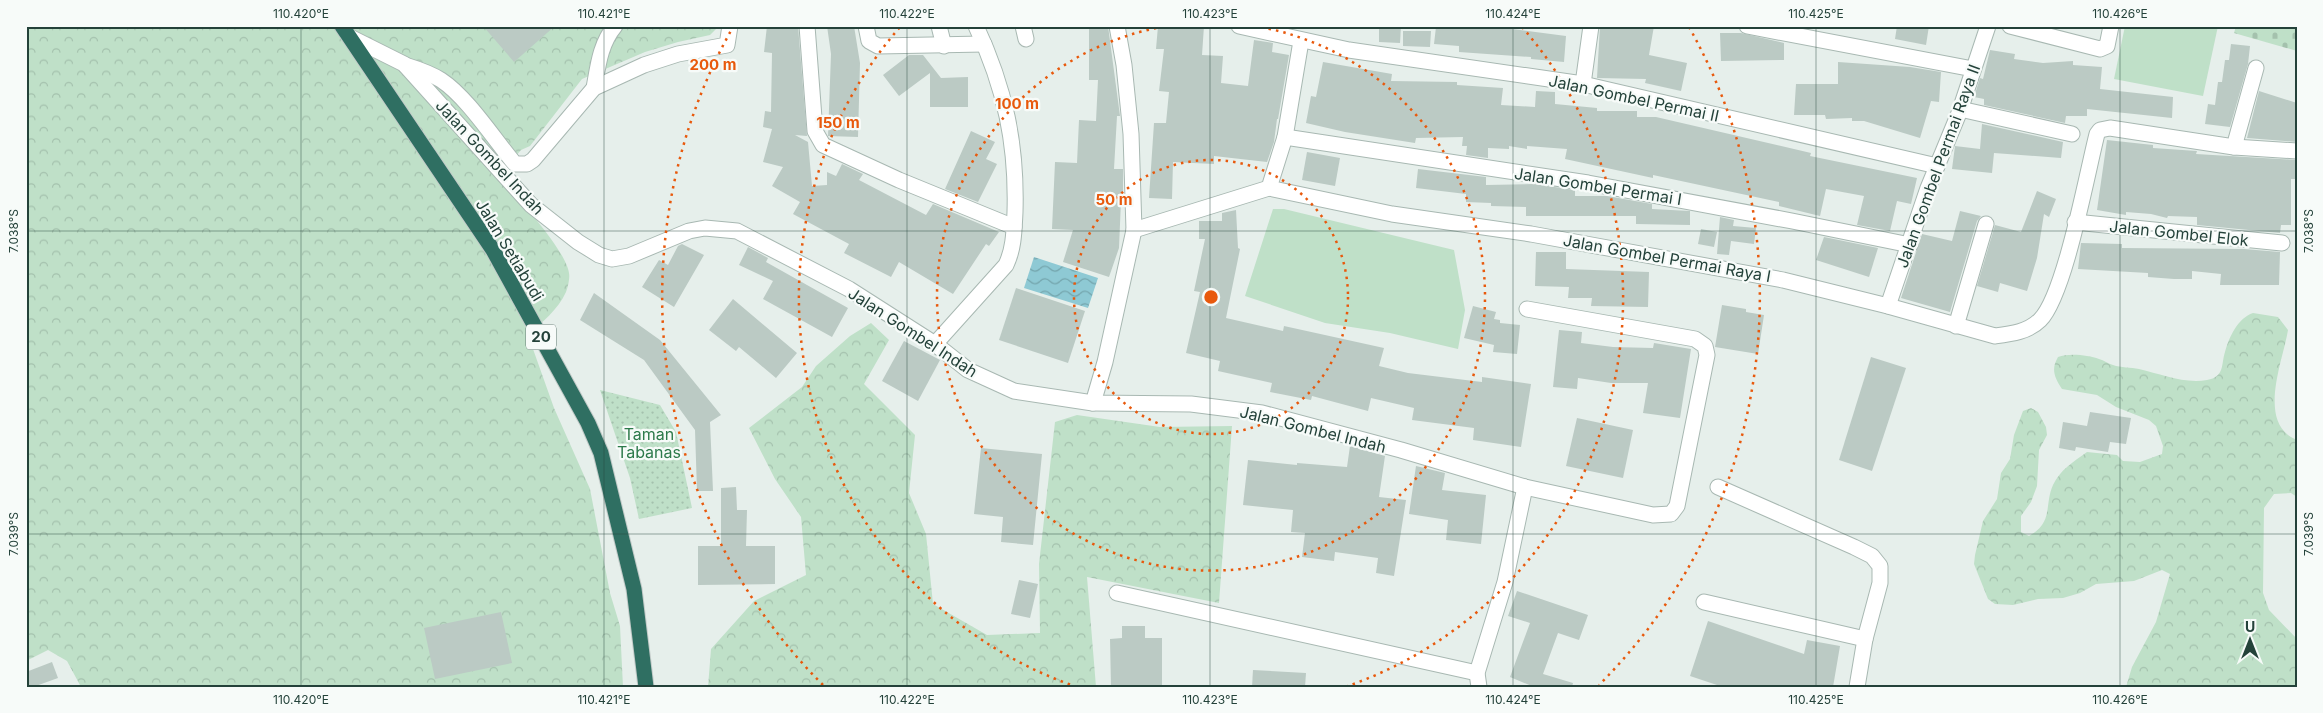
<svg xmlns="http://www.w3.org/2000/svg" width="2323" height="713" font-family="Inter,sans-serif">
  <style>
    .grass { fill: #bfe0c8 }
    .forest { fill: url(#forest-crowns) }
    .cemetery { fill: url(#cemetery-stones) }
    .park { fill: url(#park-dots) }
    .water { fill: url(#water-waves) }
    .building { fill: #bbcac4 }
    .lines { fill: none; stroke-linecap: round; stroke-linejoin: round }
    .street-casing { stroke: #a8b8b2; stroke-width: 17 }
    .highway-casing { stroke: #c2cac8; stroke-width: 17 }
    .street { stroke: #fff; stroke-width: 15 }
    .highway { stroke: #2f6f62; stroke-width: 15 }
    .ticks { fill: none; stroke: #24423a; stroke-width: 1; stroke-opacity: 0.45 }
    .ring { fill: none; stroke: #e8590c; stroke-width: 2.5; stroke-dasharray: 2.5 5 }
    .labels { text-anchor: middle; stroke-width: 4.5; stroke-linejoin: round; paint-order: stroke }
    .shield { fill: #f7fbf9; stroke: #637a73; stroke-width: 1 }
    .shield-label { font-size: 15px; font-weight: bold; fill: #24423a }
    .street-label { font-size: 16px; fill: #24423a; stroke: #f7fbf9 }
    .park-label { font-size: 16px; fill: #2d7a4b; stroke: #f7fbf9 }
    .centre { fill: #e8590c; stroke: #f7fbf9; stroke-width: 2.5 }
    .ring-label { font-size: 15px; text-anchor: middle; font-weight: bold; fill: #e8590c; stroke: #f7fbf9; stroke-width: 4.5; stroke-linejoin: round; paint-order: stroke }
    .neatline { fill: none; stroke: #24423a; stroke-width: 2 }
    .ticks-label { font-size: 12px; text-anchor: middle; fill: #24423a }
  </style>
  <defs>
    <pattern id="forest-crowns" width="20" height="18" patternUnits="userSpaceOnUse" patternTransform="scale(1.25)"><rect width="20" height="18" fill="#bfe0c8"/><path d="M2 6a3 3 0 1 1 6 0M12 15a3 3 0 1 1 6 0" fill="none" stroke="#a4c1ad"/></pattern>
    <pattern id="cemetery-stones" width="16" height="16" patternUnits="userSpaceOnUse" patternTransform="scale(1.25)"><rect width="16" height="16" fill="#bfe0c8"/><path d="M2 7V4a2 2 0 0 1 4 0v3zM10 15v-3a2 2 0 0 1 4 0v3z" fill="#a4c1ad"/></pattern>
    <pattern id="park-dots" width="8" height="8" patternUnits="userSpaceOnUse" patternTransform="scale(1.25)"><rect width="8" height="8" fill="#bfe0c8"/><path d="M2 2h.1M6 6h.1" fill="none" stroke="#a4c1ad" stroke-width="1.8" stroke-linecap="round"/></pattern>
    <pattern id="water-waves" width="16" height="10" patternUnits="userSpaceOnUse" patternTransform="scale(1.25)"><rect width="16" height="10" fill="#8ec9d4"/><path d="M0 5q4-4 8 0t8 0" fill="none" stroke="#74a5ad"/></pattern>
  </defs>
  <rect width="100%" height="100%" fill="#e6efeb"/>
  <g class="grass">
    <path d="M 2125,26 L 2218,26 L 2203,96 L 2114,79 Z"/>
    <path d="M 1273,209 L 1284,209 L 1454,250 L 1465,310 L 1458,349 L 1390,333 L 1325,323 L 1245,296 Z"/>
  </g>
  <g class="forest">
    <path d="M 26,26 L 719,26 L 710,35 L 678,42 L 645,52 L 582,79 L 530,146 L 521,150 L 498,177 C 515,194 566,250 569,273 C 570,278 568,287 566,292 C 558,310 542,322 528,335 L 554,408 L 590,489 L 610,593 L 620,626 L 623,687 L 81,687 L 67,661 L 48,650 L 26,661 Z"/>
    <path d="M 2253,313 L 2278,317 L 2288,330 C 2283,361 2256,424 2297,440 L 2297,497 L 2291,493 L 2274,494 L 2264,508 L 2263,593 L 2269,610 L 2297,639 L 2297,687 L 2126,687 L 2132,667 L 2156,622 L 2170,574 L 2162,570 L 2134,581 L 2096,584 L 2080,593 L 2063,598 L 2038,599 L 2013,605 L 1995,604 L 1988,599 L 1974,564 L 1975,555 L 1983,521 L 1997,499 L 2001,473 L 2010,459 L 2014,435 L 2023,411 L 2031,408 L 2038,412 L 2046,427 L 2047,435 L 2039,450 L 2037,486 L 2031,502 L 2021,516 L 2021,532 L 2029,536 C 2054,522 2044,505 2053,485 C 2060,470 2073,462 2087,452 L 2117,455 L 2123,461 L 2140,462 L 2162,454 L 2163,446 L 2156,426 L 2149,420 L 2116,407 L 2097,395 L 2062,389 C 2054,377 2051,369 2058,357 C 2069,353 2088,355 2099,359 C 2104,360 2108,364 2113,365 C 2121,368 2131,367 2139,369 C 2161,374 2184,384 2207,380 C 2225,377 2221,364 2225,352 C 2229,337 2238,318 2253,313 Z"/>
    <path d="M 871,323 L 889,340 L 864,384 L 915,435 L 909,493 L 926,534 L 933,604 L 987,635 L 1040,633 L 1039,564 L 1055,422 L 1077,415 L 1160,427 L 1232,426 L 1219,603 L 1087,577 L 1096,687 L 708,687 L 711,649 L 754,601 L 806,575 L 801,517 L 775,479 L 749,428 L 802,387 L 816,366 L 850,336 Z"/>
  </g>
  <path class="cemetery" d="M 2236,26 L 2297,26 L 2297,51 L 2234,33 Z"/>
  <path class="park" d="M 600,390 L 660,405 L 676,432 L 692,508 L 639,519 L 630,478 Z"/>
  <path class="water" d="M 1034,257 L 1098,278 L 1088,308 L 1024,288 Z"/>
  <g class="building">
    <path d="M 483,26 L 555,26 L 514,62 Z"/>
    <path d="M 767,26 L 798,26 L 807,136 L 795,135 L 808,142 L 812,186 L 827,185 L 827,172 L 836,176 L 842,164 L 863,174 L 859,180 L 926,215 L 933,204 L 999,232 L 989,246 L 986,244 L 953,294 L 899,262 L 891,277 L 844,253 L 849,244 L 793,214 L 800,202 L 772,186 L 783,167 L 763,162 L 772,129 L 763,127 L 765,111 L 771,112 L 772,53 L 764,52 Z"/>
    <path d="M 827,26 L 854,26 L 860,63 L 858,137 L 828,136 L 831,54 Z"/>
    <path d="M 1089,26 L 1108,26 L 1120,116 L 1117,116 L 1114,169 L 1123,169 L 1123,200 L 1121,200 L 1119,248 L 1109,277 L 1063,262 L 1073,230 L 1052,229 L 1055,162 L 1077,163 L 1079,120 L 1096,121 L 1098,80 L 1089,80 Z"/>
    <path d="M 1158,26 L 1204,26 L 1202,55 L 1223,56 L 1221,83 L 1248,86 L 1254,40 L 1273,43 L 1272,52 L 1289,55 L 1278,119 L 1277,119 L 1274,142 L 1267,162 L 1214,156 L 1214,164 L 1173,162 L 1172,199 L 1149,198 L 1154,123 L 1166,123 L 1169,92 L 1159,91 L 1164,49 L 1156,49 Z"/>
    <path d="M 1379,26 L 1401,26 L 1400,43 L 1379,42 Z"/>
    <path d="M 1460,26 L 1488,26 L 1566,36 L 1564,62 L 1531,59 L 1531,57 L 1459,52 L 1459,46 L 1434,44 L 1436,27 L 1460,29 Z"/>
    <path d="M 1600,26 L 1654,26 L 1649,55 L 1687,63 L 1681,91 L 1645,83 L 1646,79 L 1597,78 Z"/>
    <path d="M 1897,26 L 1929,26 L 1926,45 L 1895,39 Z"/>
    <path d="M 1403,31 L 1431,31 L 1430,47 L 1403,46 Z"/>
    <path d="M 1720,33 L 1741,33 L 1784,43 L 1784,60 L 1721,61 Z"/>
    <path d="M 2231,44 L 2250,46 L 2248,64 L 2230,127 L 2205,124 L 2208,104 L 2215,105 L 2218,82 L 2222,82 L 2225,60 L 2229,60 Z"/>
    <path d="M 1990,50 L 2015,54 L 2014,59 L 2043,63 L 2073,61 L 2073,65 L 2102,67 L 2100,89 L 2173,97 L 2172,118 L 2087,109 L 2087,116 L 2066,116 L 2065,123 L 1984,105 L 1984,99 L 1974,97 L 1980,78 L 1983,79 Z"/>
    <path d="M 909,55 L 923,55 L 941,78 L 968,77 L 968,107 L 930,107 L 930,73 L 899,96 L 883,75 Z"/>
    <path d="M 1323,62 L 1392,74 L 1391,81 L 1457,82 L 1457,85 L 1503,88 L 1501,105 L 1535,107 L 1536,91 L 1555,92 L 1555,104 L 1597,108 L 1597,111 L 1637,111 L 1637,117 L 1656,117 L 1811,153 L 1810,156 L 1917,178 L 1911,204 L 1897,201 L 1890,231 L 1857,225 L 1864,196 L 1826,189 L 1820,216 L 1779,206 L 1779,202 L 1653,175 L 1653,178 L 1565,159 L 1567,149 L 1527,146 L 1527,149 L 1509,146 L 1509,149 L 1488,148 L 1488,158 L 1466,155 L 1467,146 L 1462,146 L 1463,137 L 1416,138 L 1415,143 L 1345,132 L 1306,123 L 1311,96 L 1316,97 Z"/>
    <path d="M 1838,62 L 1910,67 L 1941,72 L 1939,102 L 1931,101 L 1920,138 L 1864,121 L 1852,121 L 1852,118 L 1826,119 L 1825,115 L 1794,115 L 1796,84 L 1838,84 Z"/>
    <path d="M 2259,91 L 2297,103 L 2297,142 L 2247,138 Z"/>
    <path d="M 1982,124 L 2063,142 L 2061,158 L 1994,153 L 1992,173 L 1952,169 L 1955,146 L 1980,149 Z"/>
    <path d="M 971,131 L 995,142 L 986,159 L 997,164 L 978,202 L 945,189 Z"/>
    <path d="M 2107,140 L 2153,145 L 2153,148 L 2197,151 L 2196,154 L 2297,160 L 2297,179 L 2291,179 L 2291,225 L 2281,225 L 2280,233 L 2197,225 L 2197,217 L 2168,216 L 2167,218 L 2151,214 L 2126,212 L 2126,215 L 2097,210 Z"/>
    <path d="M 1307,152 L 1340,158 L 1335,186 L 1302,180 Z"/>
    <path d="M 1418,169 L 1486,177 L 1486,185 L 1534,184 L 1575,190 L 1575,196 L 1607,196 L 1652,204 L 1652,209 L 1690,211 L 1690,225 L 1636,224 L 1636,216 L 1526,216 L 1526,207 L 1491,206 L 1491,203 L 1466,202 L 1466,194 L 1416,188 Z"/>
    <path d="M 2037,191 L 2056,199 L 2049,217 L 2044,214 L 2037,258 L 2027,291 L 2000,283 L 1998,292 L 1977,286 L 1995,225 L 2021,232 Z"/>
    <path d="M 1236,210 L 1238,248 L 1240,249 L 1226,318 L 1283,331 L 1284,326 L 1384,348 L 1379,366 L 1408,373 L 1482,382 L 1482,377 L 1531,384 L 1521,447 L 1473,440 L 1474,428 L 1412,420 L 1414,408 L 1371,398 L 1368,411 L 1312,396 L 1311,400 L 1270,392 L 1272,383 L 1218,371 L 1220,361 L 1186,353 L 1200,292 L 1194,291 L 1205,239 L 1199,239 L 1199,221 L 1222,221 L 1222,213 Z"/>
    <path d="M 1960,211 L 1981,216 L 1977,221 L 1950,312 L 1901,298 L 1922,234 L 1952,241 Z"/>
    <path d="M 1720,217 L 1734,220 L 1733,226 L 1756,228 L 1754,244 L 1731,241 L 1729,255 L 1717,254 Z"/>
    <path d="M 1701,229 L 1717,232 L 1714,247 L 1698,244 Z"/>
    <path d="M 1824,237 L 1878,248 L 1869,277 L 1816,260 Z"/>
    <path d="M 2081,243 L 2122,244 L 2122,248 L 2244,249 L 2280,252 L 2279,285 L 2220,285 L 2221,274 L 2192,271 L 2192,279 L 2174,279 L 2148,277 L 2148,273 L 2078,269 Z"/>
    <path d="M 682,244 L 704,255 L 674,307 L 642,287 L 659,260 L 668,265 L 678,246 Z"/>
    <path d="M 748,247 L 768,258 L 766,262 L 848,308 L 832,337 L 763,299 L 773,281 L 739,265 Z"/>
    <path d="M 1536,252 L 1566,252 L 1566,269 L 1649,272 L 1648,307 L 1591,306 L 1592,298 L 1568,298 L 1569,287 L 1535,286 Z"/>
    <path d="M 1016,288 L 1085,311 L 1068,363 L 999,340 Z"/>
    <path d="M 594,293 L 660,340 L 721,415 L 710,422 L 713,491 L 697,491 L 695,430 L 644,360 L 580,320 Z"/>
    <path d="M 733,299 L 797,353 L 776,378 L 739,347 L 736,351 L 709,330 Z"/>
    <path d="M 1722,305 L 1746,309 L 1746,312 L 1764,315 L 1758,354 L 1715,347 Z"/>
    <path d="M 1473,306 L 1496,312 L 1494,319 L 1500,320 L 1500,323 L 1520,325 L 1517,354 L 1493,352 L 1494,345 L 1464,338 Z"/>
    <path d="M 1559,330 L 1582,332 L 1581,343 L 1613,347 L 1653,348 L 1654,343 L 1691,349 L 1680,418 L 1643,413 L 1648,383 L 1611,383 L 1578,378 L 1577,389 L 1553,387 Z"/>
    <path d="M 904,341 L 940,360 L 918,401 L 882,381 Z"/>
    <path d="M 1871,357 L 1906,368 L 1872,471 L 1839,460 Z"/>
    <path d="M 2090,412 L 2131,418 L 2126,444 L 2110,442 L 2108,452 L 2076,447 L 2075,451 L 2059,448 L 2063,422 L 2087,426 Z"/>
    <path d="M 1577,418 L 1633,430 L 1623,478 L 1566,466 Z"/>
    <path d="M 1350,446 L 1385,456 L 1379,497 L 1406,500 L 1394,576 L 1376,573 L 1378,558 L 1335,552 L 1334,561 L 1302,557 L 1305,533 L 1291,532 L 1293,510 L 1243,505 L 1248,460 L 1297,465 L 1297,463 L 1347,467 Z"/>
    <path d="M 981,448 L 1042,454 L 1033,545 L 1001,542 L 1003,517 L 974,514 Z"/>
    <path d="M 1416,466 L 1445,473 L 1442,490 L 1486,495 L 1481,544 L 1446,540 L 1448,520 L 1409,514 Z"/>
    <path d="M 736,487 L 737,510 L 747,510 L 746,546 L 775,546 L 775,584 L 698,585 L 698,546 L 721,546 L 721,488 Z"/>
    <path d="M 1019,580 L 1038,584 L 1030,618 L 1011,614 Z"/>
    <path d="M 1517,591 L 1588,615 L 1579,640 L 1558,633 L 1543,674 L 1573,683 L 1572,687 L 1534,687 L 1510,677 L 1530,623 L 1508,616 Z"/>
    <path d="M 501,612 L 512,663 L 435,679 L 424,628 Z"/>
    <path d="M 1708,621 L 1804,654 L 1807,640 L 1840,646 L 1833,687 L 1723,687 L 1690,676 Z"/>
    <path d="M 1122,626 L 1145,626 L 1145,638 L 1162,638 L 1162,687 L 1111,687 L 1110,639 L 1122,638 Z"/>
    <path d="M 52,662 L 58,678 L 33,687 L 26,687 L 26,672 Z"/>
    <path d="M 1253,670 L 1306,673 L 1305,687 L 1252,687 Z"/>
  </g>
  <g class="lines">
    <defs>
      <g id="street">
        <path d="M 807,26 L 815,131 L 823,145 L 899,180 L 1014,227"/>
        <path d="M 866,26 L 869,41 L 878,46 L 984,44"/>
        <path d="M 939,26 L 944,46"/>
        <path d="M 1023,26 L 1026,39"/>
        <path d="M 1239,26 L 1349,50 L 1583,84 L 1937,166"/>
        <path d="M 1747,26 L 1973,69"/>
        <path d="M 2010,26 L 2100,49 L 2107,46 L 2111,26"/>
        <path d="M 350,37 L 404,64 L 531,205 L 578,242 L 599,255 L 612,259 L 629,256 L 689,231 L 705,228 L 737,231 L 849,289 L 935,344 L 968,370 L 1014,391 L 1093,403 L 1191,404 L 1262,413 L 1401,450 L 1525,487 L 1653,515 L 1671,514 L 1677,506 L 1707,355 L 1705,346 L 1695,339 L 1527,309"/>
        <path d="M 405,65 C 418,69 430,73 441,80 C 467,97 494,139 515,164 L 527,164 L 533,160 L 594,88 L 644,65 L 678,54 L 727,45 L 730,26"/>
        <path d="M 1583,84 L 1591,26"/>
        <path d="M 594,88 C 598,66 600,44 615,26"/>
        <path d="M 1960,109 L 2072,134"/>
        <path d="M 1285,137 L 1588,183 L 1792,221 L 1910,245"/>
        <path d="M 2234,147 L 2297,151"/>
        <path d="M 1269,188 L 1392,214 L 1531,234 L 1783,280 L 1888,306 L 1995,336 C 2011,334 2028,332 2040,320 C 2065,295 2087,173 2097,134 L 2100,130 L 2110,128 L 2234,147 L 2256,68"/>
        <path d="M 2075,222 L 2282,243"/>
        <path d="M 1134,230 L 1269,188 L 1285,137 L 1301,41"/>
        <path d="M 1888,306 L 1928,188 L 1959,113 L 1988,26"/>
        <path d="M 1956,326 L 1986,224"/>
        <path d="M 935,344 L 1006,265 C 1014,248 1014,231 1015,212 C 1017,144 1005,88 976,26"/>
        <path d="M 1093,403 L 1105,362 L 1134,230 L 1131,134 L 1124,65 L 1117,26"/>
        <path d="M 1718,487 L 1854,547 L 1872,556 L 1880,566 L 1880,583 L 1865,639 L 1857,687"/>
        <path d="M 1117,593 L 1477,673"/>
        <path d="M 1704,602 L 1865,639"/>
        <path d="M 1479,687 L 1477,673 L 1505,582 L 1525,487"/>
      </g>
      <path id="highway" d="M 342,26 L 493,250 L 588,423 L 601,453 L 634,589 L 646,687"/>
    </defs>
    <use href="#street" class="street-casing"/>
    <use href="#highway" class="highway-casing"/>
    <use href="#street" class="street"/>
    <use href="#highway" class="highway"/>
  </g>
  <path class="ticks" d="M 301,26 L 301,687M 604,26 L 604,687M 907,26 L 907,687M 1210,26 L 1210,687M 1513,26 L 1513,687M 1816,26 L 1816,687M 2120,26 L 2120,687M 26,231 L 2297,231M 26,534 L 2297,534"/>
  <g class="ring">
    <circle cx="1211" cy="297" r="137"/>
    <path d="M1254 26A274 274 0 1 1 1168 26"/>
    <path d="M1077 687A412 412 0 0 1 900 27M1522 27A412 412 0 0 1 1345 687"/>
    <path d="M823 685A549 549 0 0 1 733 27M1689 27A549 549 0 0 1 1599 685"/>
  </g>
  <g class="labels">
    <rect class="shield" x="526" y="324.5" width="30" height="25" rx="4"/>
    <g class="shield-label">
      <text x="541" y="342">20</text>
    </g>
    <g class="street-label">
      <text transform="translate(1634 98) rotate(12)" y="6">Jalan Gombel Permai II</text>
      <text transform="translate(490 157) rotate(47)" y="6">Jalan Gombel Indah</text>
      <text transform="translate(1938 166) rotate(-70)" y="6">Jalan Gombel Permai Raya II</text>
      <text transform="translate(1598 186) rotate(9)" y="6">Jalan Gombel Permai I</text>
      <text transform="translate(2179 233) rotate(6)" y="6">Jalan Gombel Elok</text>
      <text transform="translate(510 250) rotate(59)" y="6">Jalan Setiabudi</text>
      <text transform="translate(1667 258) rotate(10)" y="6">Jalan Gombel Permai Raya I</text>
      <text transform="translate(913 332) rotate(33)" y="6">Jalan Gombel Indah</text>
      <text transform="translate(1313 429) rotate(14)" y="6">Jalan Gombel Indah</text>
    </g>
    <g class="park-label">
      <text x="649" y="440">Taman<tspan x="649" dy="18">Tabanas</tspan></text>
    </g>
  </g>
  <circle cx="1211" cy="297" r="8" class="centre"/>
  <g class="ring-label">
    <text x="713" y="70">200 m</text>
    <text x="1017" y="109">100 m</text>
    <text x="838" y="128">150 m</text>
    <text x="1114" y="205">50 m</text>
  </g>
  <rect width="2323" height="713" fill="none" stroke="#f7fbf9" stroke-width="55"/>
  <g transform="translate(2250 640)" stroke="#f7fbf9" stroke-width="4" paint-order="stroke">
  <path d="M0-4L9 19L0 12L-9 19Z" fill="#24423a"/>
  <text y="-8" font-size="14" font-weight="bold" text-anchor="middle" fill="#24423a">U</text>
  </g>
  <rect x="28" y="28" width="2268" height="658" class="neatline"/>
  <g class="ticks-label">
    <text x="301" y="18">110.420°E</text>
    <text x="604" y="18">110.421°E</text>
    <text x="907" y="18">110.422°E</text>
    <text x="1210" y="18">110.423°E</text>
    <text x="1513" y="18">110.424°E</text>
    <text x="1816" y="18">110.425°E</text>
    <text x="2120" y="18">110.426°E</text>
    <text transform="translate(14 231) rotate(-90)" y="4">7.038°S</text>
    <text transform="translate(2309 231) rotate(-90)" y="4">7.038°S</text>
    <text transform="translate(14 534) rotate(-90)" y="4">7.039°S</text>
    <text transform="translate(2309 534) rotate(-90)" y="4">7.039°S</text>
    <text x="301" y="704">110.420°E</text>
    <text x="604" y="704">110.421°E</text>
    <text x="907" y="704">110.422°E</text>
    <text x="1210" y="704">110.423°E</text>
    <text x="1513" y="704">110.424°E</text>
    <text x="1816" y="704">110.425°E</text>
    <text x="2120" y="704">110.426°E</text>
  </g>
</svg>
